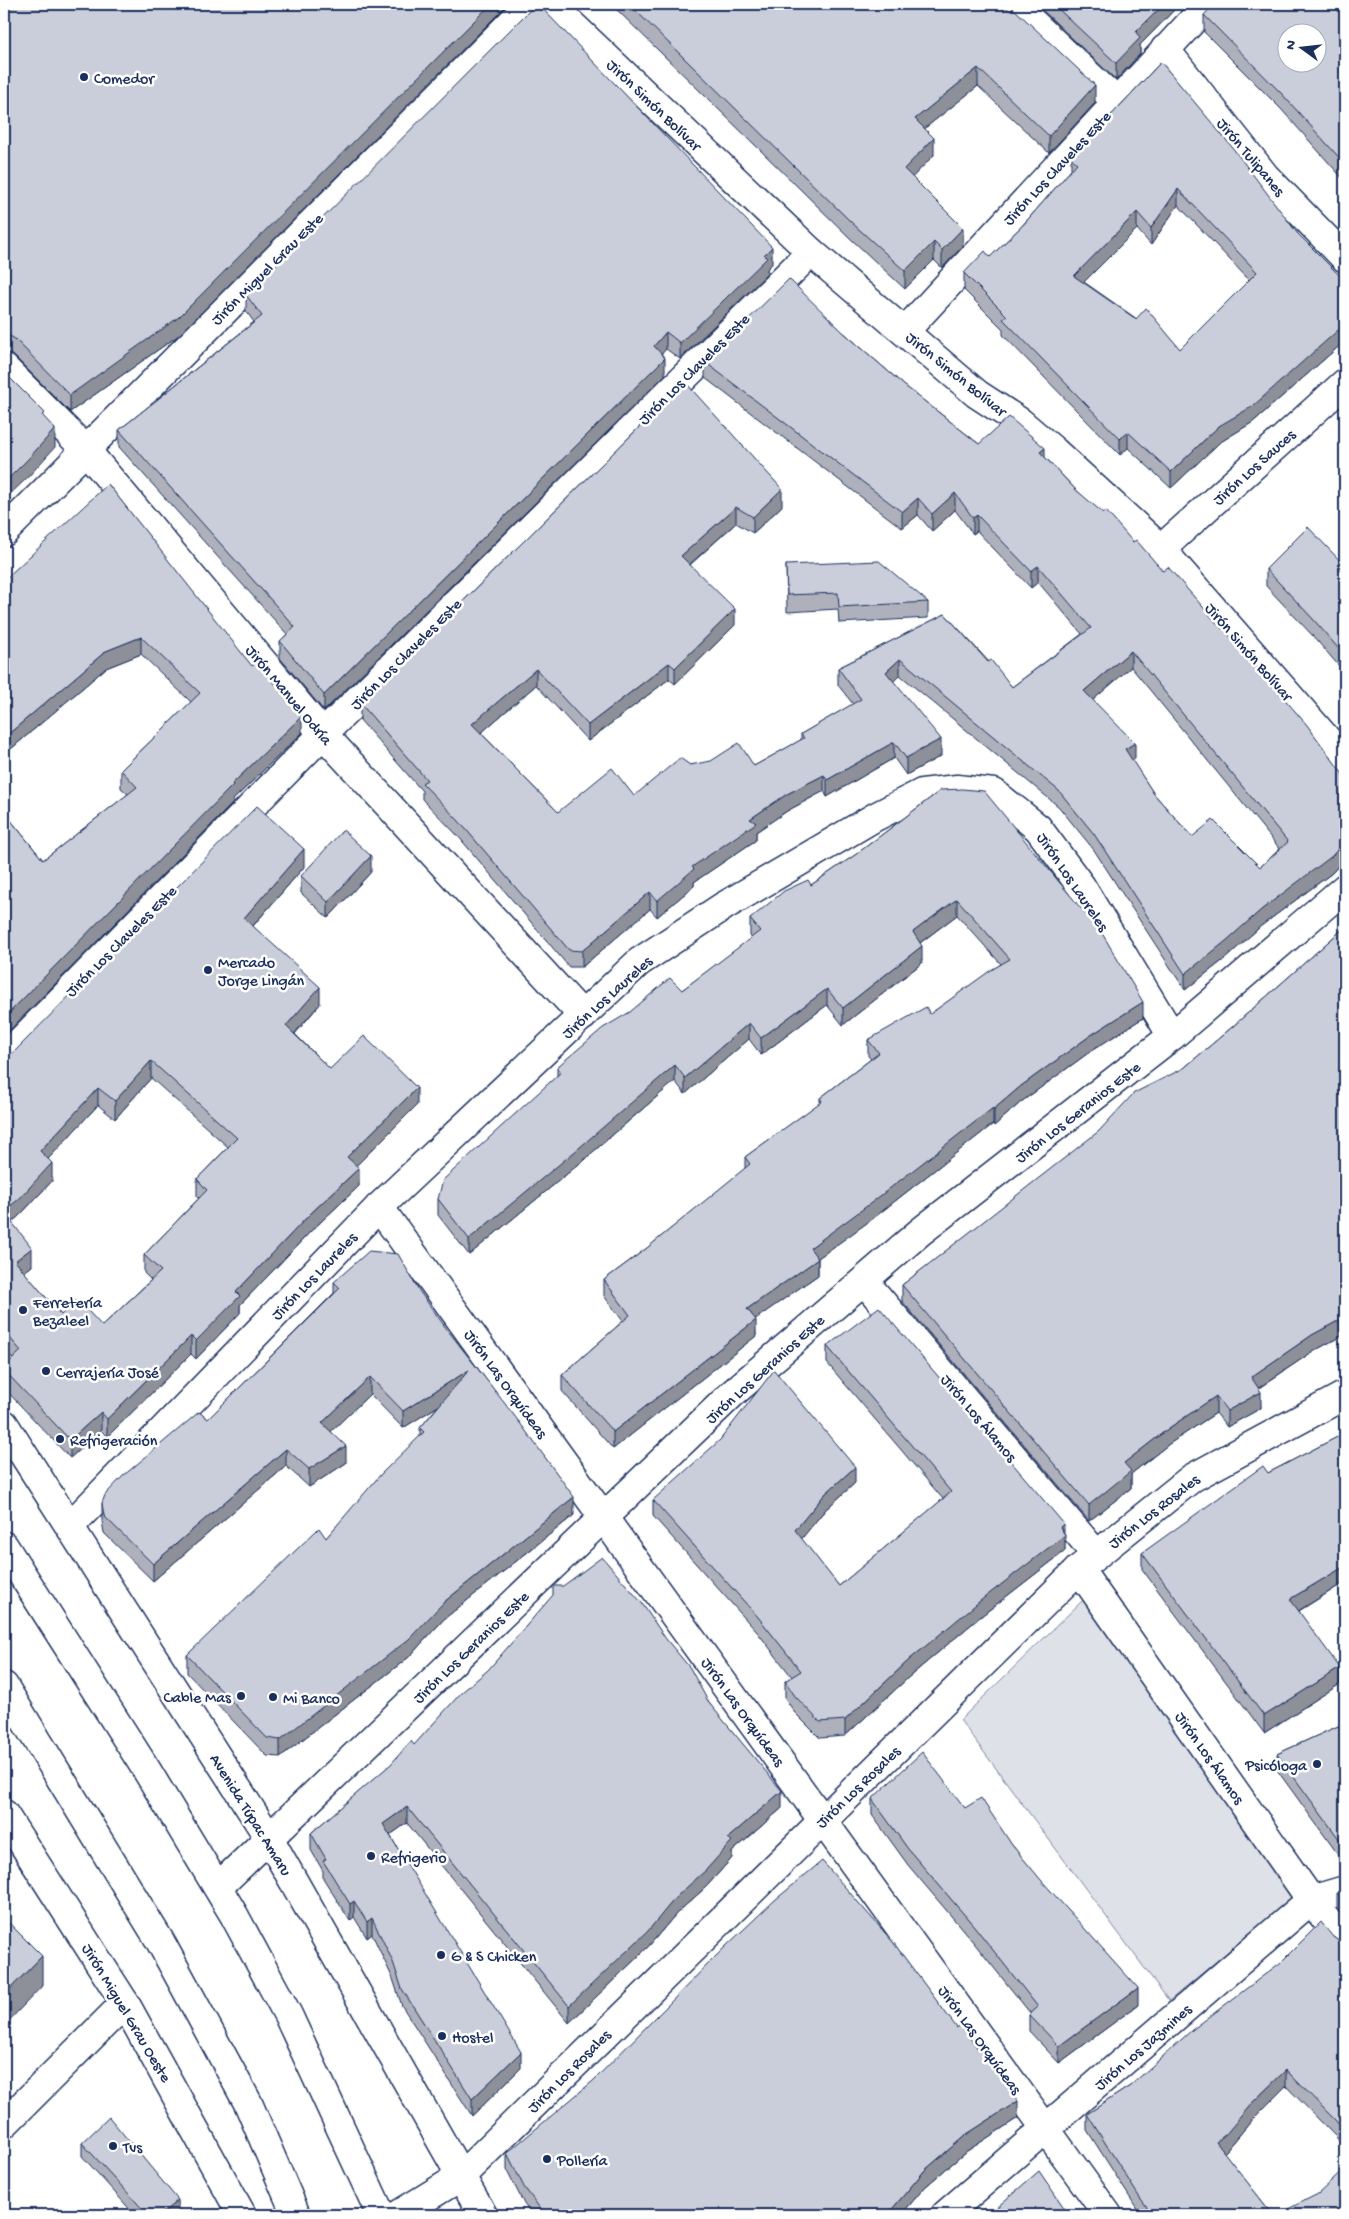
<svg xmlns="http://www.w3.org/2000/svg" width="1349" height="2219" font-family="'Gochi Hand',sans-serif">
  <style>
    .green { fill: #dee1e7; stroke: #7c88a2 }
    .lines { fill: none; stroke-linecap: round; stroke-linejoin: round }
    .street-casing { stroke: #1b2f5e; stroke-width: 31 }
    .highway-casing { stroke: #1b2f5e; stroke-width: 31 }
    .street { stroke: #fff; stroke-width: 28 }
    .highway { stroke: #fff; stroke-width: 28 }
    .wall { fill: #aeb1bb; stroke: #1b2f5e; fill-rule: evenodd }
    .shaded-wall { fill: #8d9099; stroke: #1b2f5e }
    .building { fill: #caceda; stroke: #1b2f5e; fill-rule: evenodd }
    .poi-dot { fill: #1b2f5e; stroke: #fff; stroke-width: 2 }
    .labels { text-anchor: middle; stroke-width: 5; stroke-linejoin: round; paint-order: stroke }
    .poi-label { font-size: 16px; fill: #1b2f5e; stroke: #fff; text-anchor: start }
    .street-label { font-size: 16px; fill: #1b2f5e; stroke: #fff }
  </style>
  <rect width="100%" height="100%" fill="#fff"/>
  <filter id="ink" filterUnits="userSpaceOnUse"><feTurbulence type="fractalNoise" baseFrequency=".02" numOctaves="2"/><feDisplacementMap in="SourceGraphic" scale="10" xChannelSelector="R" yChannelSelector="G"/><feConvolveMatrix kernelMatrix="1 2 1 2 8 2 1 2 1" color-interpolation-filters="sRGB"/></filter>
  <g filter="url(#ink)">
    <path class="green" d="M 1084,1599 L 1294,1896 L 1169,2001 L 960,1720 Z"/>
    <g class="lines">
      <defs>
        <g id="street">
          <path d="M 550,4 L 811,252 L 977,394 L 1020,422 L 1054,451 L 1161,549 L 1345,760"/>
          <path d="M 1013,4 L 1117,102"/>
          <path d="M 1165,49 L 1265,176 L 1345,258"/>
          <path d="M 905,331 L 1208,4"/>
          <path d="M 4,368 L 85,449 L 323,734 L 583,1016"/>
          <path d="M 4,532 L 530,4"/>
          <path d="M 1161,549 L 1345,383"/>
          <path d="M 4,1058 L 323,734 L 811,252"/>
          <path d="M 379,1207 L 1108,2215"/>
          <path d="M 864,1281 L 1096,1554"/>
          <path d="M 4,1424 L 269,1838 L 483,2215"/>
          <path d="M 70,1526 L 379,1207 L 639,962 L 724,906 L 875,817 L 922,793 L 957,789 L 994,793 L 1038,828 L 1081,886 L 1172,1036"/>
          <path d="M 1079,1569 L 1311,1900 L 1345,1944"/>
          <path d="M 4,1814 L 125,2003 L 242,2215"/>
          <path d="M 218,1887 L 733,1393 L 920,1232 L 1172,1036 L 1345,888"/>
          <path d="M 4,2124 L 125,2003"/>
          <path d="M 398,2215 L 460,2177 L 1079,1569 L 1192,1478 L 1345,1395"/>
          <path d="M 945,2215 L 1311,1900 L 1345,1890"/>
        </g>
        <g id="highway">
          <path d="M 4,1546 L 146,1769 L 234,1915 L 288,2015 L 381,2215"/>
          <path d="M 4,1686 L 160,1941 L 248,2103 L 296,2215"/>
        </g>
      </defs>
      <use href="#street" class="street-casing"/>
      <use href="#highway" class="highway-casing"/>
      <use href="#street" class="street"/>
      <use href="#highway" class="highway"/>
    </g>
    <g class="wall">
      <path d="M 4,4 L 179,335 L 70,412 L 15,357 L 8,353 L 4,353 Z"/>
      <path d="M 611,4 L 1002,4 L 1095,103 L 1049,153 L 978,86 L 925,128 L 934,155 L 912,177 L 963,246 L 942,268 L 934,260 L 905,289 L 851,239 Z"/>
      <path d="M 1036,4 L 1187,4 L 1181,10 L 1178,6 L 1140,45 L 1140,54 L 1116,80 Z"/>
      <path d="M 1345,4 L 1345,181 L 1281,109 L 1204,32 L 1204,15 Z"/>
      <path d="M 1161,62 L 1298,234 L 1345,281 L 1345,341 L 1253,422 L 1219,443 L 1171,488 L 1128,448 L 1120,455 L 1003,335 L 1003,329 L 964,290 L 964,273 L 990,257 L 1023,225 L 1071,170 L 1071,158 ZM 1178,205 L 1249,280 L 1180,349 L 1084,282 L 1137,229 L 1151,245 Z"/>
      <path d="M 772,264 L 767,269 L 767,274 L 680,359 L 666,349 L 661,354 L 665,375 L 324,711 L 280,658 L 280,641 L 287,634 L 119,447 L 119,430 L 254,322 L 246,311 L 246,295 Z"/>
      <path d="M 843,332 L 905,386 L 979,444 L 1045,457 L 1075,489 L 1163,571 L 1345,777 L 1345,858 L 1332,873 L 1261,926 L 1226,958 L 1185,990 L 1094,850 L 1059,807 L 900,675 L 893,681 L 941,756 L 906,775 L 894,758 L 827,797 L 824,791 L 787,811 L 756,832 L 756,840 L 694,882 L 694,886 L 657,917 L 650,909 L 582,967 L 569,967 L 458,836 L 422,799 L 422,791 L 360,720 L 360,703 L 685,382 L 782,506 L 753,533 L 736,523 L 690,565 L 735,625 L 675,684 L 669,679 L 588,741 L 536,685 L 481,733 L 558,812 L 634,796 L 690,765 L 754,766 L 801,740 L 801,734 L 853,704 L 838,685 L 838,668 L 945,614 L 1012,687 L 1082,634 L 1038,582 L 1031,588 L 977,531 L 973,534 L 955,510 L 932,531 L 918,515 L 902,528 L 705,378 L 705,362 ZM 1131,667 L 1280,849 L 1260,867 L 1192,837 L 1154,794 L 1132,761 L 1135,759 L 1092,700 Z"/>
      <path d="M 108,484 L 302,733 L 233,800 L 233,803 L 4,1036 L 4,812 L 43,860 L 128,794 L 121,788 L 121,770 L 191,702 L 141,654 L 106,668 L 5,754 Z"/>
      <path d="M 786,565 L 928,602 L 928,618 L 839,623 L 838,609 L 787,612 Z"/>
      <path d="M 1345,566 L 1345,673 L 1313,636 L 1266,586 L 1266,569 Z"/>
      <path d="M 941,790 L 1143,1018 L 1091,1051 L 1021,1102 L 994,1126 L 993,1124 L 871,1220 L 818,1258 L 818,1275 L 755,1319 L 756,1336 L 613,1449 L 562,1391 L 562,1375 L 623,1321 L 604,1296 L 604,1280 L 647,1248 L 745,1169 L 745,1157 L 820,1103 L 820,1098 L 871,1059 L 868,1056 L 868,1040 L 930,1014 L 1001,964 L 957,915 L 920,943 L 922,963 L 843,1025 L 827,1005 L 761,1055 L 749,1039 L 685,1094 L 675,1081 L 579,1164 L 469,1255 L 438,1215 L 438,1199 L 557,1076 L 557,1067 L 682,990 L 752,938 L 750,936 L 750,919 L 811,885 L 855,855 Z"/>
      <path d="M 304,867 L 253,926 L 320,1004 L 295,1034 L 330,1069 L 417,1105 L 356,1166 L 359,1186 L 310,1232 L 240,1305 L 240,1313 L 196,1359 L 191,1354 L 107,1437 L 101,1430 L 70,1458 L 4,1388 L 4,1367 L 13,1359 L 4,1348 L 4,1056 L 9,1055 ZM 151,1078 L 228,1147 L 197,1179 L 197,1196 L 199,1198 L 144,1255 L 144,1273 L 151,1280 L 102,1326 L 61,1315 L 24,1272 L 32,1266 L 11,1222 L 19,1216 L 52,1181 L 48,1159 L 98,1105 L 115,1119 Z"/>
      <path d="M 371,872 L 328,918 L 301,893 L 301,876 Z"/>
      <path d="M 1345,927 L 1345,1334 L 1312,1352 L 1259,1388 L 1261,1408 L 1227,1427 L 1216,1413 L 1169,1444 L 1131,1474 L 1131,1488 L 1089,1521 L 902,1301 L 902,1285 L 1184,1068 L 1231,1028 Z"/>
      <path d="M 334,1282 L 420,1292 L 574,1515 L 444,1619 L 409,1657 L 280,1757 L 267,1756 L 187,1673 L 187,1655 L 326,1538 L 420,1437 L 420,1428 L 438,1406 L 403,1428 L 370,1394 L 331,1431 L 346,1463 L 309,1487 L 286,1466 L 153,1581 L 104,1533 L 102,1521 L 102,1503 L 208,1419 L 334,1293 Z"/>
      <path d="M 827,1346 L 1064,1533 L 1065,1551 L 980,1617 L 909,1677 L 845,1736 L 820,1738 L 795,1713 L 785,1698 L 785,1681 L 792,1677 L 758,1633 L 653,1516 L 653,1500 L 855,1483 L 825,1510 L 801,1539 L 839,1586 L 943,1499 L 827,1363 Z"/>
      <path d="M 1345,1433 L 1345,1582 L 1299,1611 L 1340,1684 L 1264,1733 L 1142,1569 L 1142,1553 L 1268,1473 Z"/>
      <path d="M 709,1703 L 782,1808 L 732,1852 L 732,1858 L 706,1887 L 676,1914 L 648,1947 L 569,2023 L 407,1823 L 390,1835 L 521,2068 L 472,2116 L 402,2006 L 393,1979 L 372,1934 L 367,1938 L 354,1917 L 350,1921 L 323,1878 L 323,1871 L 311,1850 L 311,1833 L 414,1745 Z"/>
      <path d="M 1345,1723 L 1345,1864 L 1277,1770 L 1277,1754 Z"/>
      <path d="M 872,1799 L 965,1808 L 1012,1845 L 1138,2005 L 1059,2063 L 1029,2031 L 1029,2015 L 1031,2014 L 974,1943 L 908,1865 L 872,1815 Z"/>
      <path d="M 1345,1889 L 1345,1919 L 1337,1909 L 1337,1892 Z"/>
      <path d="M 1333,1937 L 1340,1942 L 1345,1943 L 1345,2148 L 1336,2137 L 1286,2086 L 1253,2119 L 1226,2151 L 1224,2153 L 1273,2215 L 1141,2215 L 1087,2130 L 1087,2114 L 1130,2086 Z"/>
      <path d="M 1018,2118 L 967,2151 L 925,2187 L 901,2215 L 532,2215 L 524,2204 L 507,2170 L 507,2153 Z"/>
      <path d="M 82,2143 L 178,2214 L 176,2215 L 135,2215 L 82,2156 Z"/>
    </g>
    <g class="shaded-wall">
      <path d="M 491,4 L 508,4 L 179,335 L 70,412 L 70,395 Z"/>
      <path d="M 1164,4 L 1178,4 L 1178,6 L 1140,45 L 1140,54 L 1116,80 L 1116,63 L 1136,32 Z"/>
      <path d="M 1181,4 L 1187,4 L 1181,10 Z"/>
      <path d="M 978,68 L 978,86 L 915,136 L 915,119 Z"/>
      <path d="M 1095,85 L 1095,103 L 1049,153 L 1049,136 Z"/>
      <path d="M 934,138 L 934,155 L 904,186 L 904,169 Z"/>
      <path d="M 1178,189 L 1178,205 L 1151,245 L 1151,228 Z"/>
      <path d="M 1137,212 L 1137,229 L 1074,292 L 1074,276 Z"/>
      <path d="M 963,228 L 963,246 L 942,268 L 942,250 Z"/>
      <path d="M 934,242 L 934,260 L 905,289 L 905,271 Z"/>
      <path d="M 772,247 L 772,264 L 767,269 L 767,274 L 680,359 L 680,343 Z"/>
      <path d="M 1345,324 L 1345,341 L 1253,422 L 1219,443 L 1171,488 L 1171,472 L 1219,426 Z"/>
      <path d="M 666,332 L 666,349 L 654,363 L 654,346 Z"/>
      <path d="M 665,358 L 665,375 L 324,711 L 324,695 Z"/>
      <path d="M 55,429 L 55,447 L 28,477 L 4,500 L 4,483 Z"/>
      <path d="M 1128,432 L 1128,448 L 1120,455 L 1120,439 Z"/>
      <path d="M 1045,448 L 1045,464 L 1040,452 Z"/>
      <path d="M 782,489 L 782,506 L 753,533 L 753,517 Z"/>
      <path d="M 955,493 L 955,510 L 932,531 L 932,514 Z"/>
      <path d="M 918,498 L 918,515 L 902,528 L 902,512 Z"/>
      <path d="M 736,507 L 736,523 L 681,572 L 681,556 Z"/>
      <path d="M 977,515 L 977,531 L 973,534 L 973,518 Z"/>
      <path d="M 1038,566 L 1038,582 L 1031,588 L 1031,571 Z"/>
      <path d="M 735,609 L 735,625 L 675,684 L 675,668 Z"/>
      <path d="M 141,637 L 141,654 L 106,668 L 5,754 L 4,756 L 4,739 L 5,737 L 106,651 Z"/>
      <path d="M 1131,651 L 1131,667 L 1084,708 L 1084,691 Z"/>
      <path d="M 900,659 L 900,675 L 886,689 L 886,672 Z"/>
      <path d="M 669,663 L 669,679 L 588,741 L 588,725 Z"/>
      <path d="M 536,669 L 536,685 L 472,741 L 472,724 Z"/>
      <path d="M 302,716 L 302,733 L 233,800 L 233,803 L 4,1036 L 4,1018 L 232,784 Z"/>
      <path d="M 941,739 L 941,756 L 906,775 L 906,758 Z"/>
      <path d="M 894,742 L 894,758 L 827,797 L 827,780 Z"/>
      <path d="M 1135,743 L 1135,759 L 1125,765 L 1125,749 Z"/>
      <path d="M 824,775 L 824,791 L 787,811 L 756,832 L 756,840 L 694,882 L 694,886 L 657,917 L 657,901 L 692,867 L 750,819 L 787,794 Z"/>
      <path d="M 1345,841 L 1345,858 L 1332,873 L 1261,926 L 1226,958 L 1185,990 L 1185,974 L 1261,910 Z"/>
      <path d="M 304,849 L 304,867 L 244,936 L 244,918 Z"/>
      <path d="M 371,856 L 371,872 L 328,918 L 328,902 Z"/>
      <path d="M 650,892 L 650,909 L 582,967 L 582,951 Z"/>
      <path d="M 957,899 L 957,915 L 913,948 L 913,932 Z"/>
      <path d="M 922,946 L 922,963 L 843,1025 L 843,1008 Z"/>
      <path d="M 320,987 L 320,1004 L 286,1043 L 286,1026 Z"/>
      <path d="M 827,989 L 827,1005 L 761,1055 L 761,1038 Z"/>
      <path d="M 1143,1002 L 1143,1018 L 1091,1051 L 1021,1102 L 994,1126 L 994,1109 L 1021,1086 L 1091,1035 Z"/>
      <path d="M 749,1023 L 749,1039 L 685,1094 L 685,1078 Z"/>
      <path d="M 151,1061 L 151,1078 L 115,1119 L 115,1101 Z"/>
      <path d="M 675,1065 L 675,1081 L 579,1164 L 469,1255 L 469,1239 Z"/>
      <path d="M 98,1088 L 98,1105 L 40,1168 L 40,1151 Z"/>
      <path d="M 417,1088 L 417,1105 L 347,1175 L 347,1157 Z"/>
      <path d="M 993,1108 L 993,1124 L 871,1220 L 810,1264 L 810,1248 Z"/>
      <path d="M 52,1163 L 52,1181 L 19,1216 L 4,1229 L 4,1211 Z"/>
      <path d="M 359,1168 L 359,1186 L 310,1232 L 240,1305 L 240,1313 L 196,1359 L 196,1341 L 236,1292 L 310,1214 Z"/>
      <path d="M 32,1248 L 32,1266 L 15,1279 L 15,1261 Z"/>
      <path d="M 818,1259 L 818,1275 L 747,1325 L 747,1309 Z"/>
      <path d="M 1345,1317 L 1345,1334 L 1312,1352 L 1251,1393 L 1251,1377 L 1312,1335 Z"/>
      <path d="M 756,1320 L 756,1336 L 613,1449 L 613,1432 Z"/>
      <path d="M 191,1336 L 191,1354 L 107,1437 L 107,1419 Z"/>
      <path d="M 469,1370 L 469,1387 L 403,1428 L 403,1411 Z"/>
      <path d="M 370,1377 L 370,1394 L 322,1440 L 322,1423 Z"/>
      <path d="M 1261,1392 L 1261,1408 L 1227,1427 L 1227,1411 Z"/>
      <path d="M 1216,1396 L 1216,1413 L 1169,1444 L 1131,1474 L 1131,1488 L 1089,1521 L 1089,1505 L 1124,1463 L 1169,1428 Z"/>
      <path d="M 101,1412 L 101,1430 L 70,1458 L 70,1440 Z"/>
      <path d="M 346,1446 L 346,1463 L 309,1487 L 309,1469 Z"/>
      <path d="M 286,1449 L 286,1466 L 153,1581 L 153,1564 Z"/>
      <path d="M 855,1467 L 855,1483 L 825,1510 L 795,1547 L 795,1530 L 825,1494 Z"/>
      <path d="M 574,1497 L 574,1515 L 444,1619 L 409,1657 L 280,1757 L 280,1740 L 444,1602 Z"/>
      <path d="M 1064,1524 L 1064,1536 L 1065,1535 L 1065,1551 L 980,1617 L 909,1677 L 845,1736 L 845,1720 L 909,1660 Z"/>
      <path d="M 1345,1566 L 1345,1582 L 1290,1616 L 1290,1599 Z"/>
      <path d="M 1340,1668 L 1340,1684 L 1264,1733 L 1264,1716 Z"/>
      <path d="M 782,1791 L 782,1808 L 732,1852 L 732,1858 L 706,1887 L 676,1914 L 648,1947 L 569,2023 L 569,2006 L 676,1897 L 728,1838 Z"/>
      <path d="M 407,1807 L 407,1823 L 383,1840 L 383,1824 Z"/>
      <path d="M 354,1901 L 354,1917 L 350,1921 L 350,1904 Z"/>
      <path d="M 372,1918 L 372,1934 L 367,1938 L 367,1922 Z"/>
      <path d="M 42,1956 L 42,1986 L 4,2026 L 4,1995 Z"/>
      <path d="M 1138,1988 L 1138,2005 L 1059,2063 L 1059,2046 Z"/>
      <path d="M 521,2052 L 521,2068 L 472,2116 L 472,2099 Z"/>
      <path d="M 1286,2070 L 1286,2086 L 1253,2119 L 1226,2151 L 1216,2159 L 1216,2142 L 1253,2102 Z"/>
      <path d="M 1018,2101 L 1018,2118 L 967,2151 L 925,2187 L 901,2215 L 887,2215 L 925,2170 L 967,2134 Z"/>
      <path d="M 178,2200 L 178,2214 L 176,2215 L 160,2215 Z"/>
    </g>
    <g class="building">
      <path d="M 4,4 L 491,4 L 179,317 L 70,395 L 15,339 L 8,335 L 4,335 Z"/>
      <path d="M 536,4 L 538,4 L 772,247 L 764,255 L 767,258 L 680,343 L 666,332 L 654,346 L 665,358 L 324,695 L 280,641 L 295,627 L 119,430 L 262,316 L 246,295 Z"/>
      <path d="M 629,4 L 1002,4 L 1010,11 L 1013,8 L 1095,85 L 1049,136 L 978,68 L 915,119 L 934,138 L 904,169 L 963,228 L 942,250 L 934,242 L 905,271 L 851,222 Z"/>
      <path d="M 1053,4 L 1164,4 L 1136,32 L 1140,38 L 1116,63 Z"/>
      <path d="M 1214,4 L 1345,4 L 1345,164 L 1281,93 L 1204,15 ZM 1286,32 L 1316,32 L 1316,62 L 1286,62 Z"/>
      <path d="M 1161,62 L 1232,147 L 1298,234 L 1345,281 L 1345,324 L 1253,406 L 1219,426 L 1171,472 L 1128,432 L 1120,439 L 1003,319 L 1007,316 L 964,273 L 985,251 L 990,257 L 1023,225 L 1077,163 L 1071,158 ZM 1178,189 L 1257,272 L 1180,349 L 1146,308 L 1136,319 L 1074,276 L 1137,212 L 1151,228 Z"/>
      <path d="M 789,279 L 843,332 L 905,386 L 979,444 L 1009,417 L 1045,448 L 1040,452 L 1075,489 L 1103,513 L 1106,511 L 1133,542 L 1136,540 L 1163,571 L 1168,567 L 1222,629 L 1223,628 L 1307,725 L 1345,777 L 1345,841 L 1332,856 L 1261,910 L 1226,941 L 1185,974 L 1094,834 L 1059,791 L 900,659 L 886,672 L 941,739 L 906,758 L 894,742 L 827,780 L 824,775 L 787,794 L 750,819 L 756,823 L 692,867 L 694,869 L 657,901 L 650,892 L 582,951 L 569,950 L 458,820 L 422,783 L 427,780 L 360,703 L 685,382 L 782,489 L 753,517 L 736,507 L 681,556 L 735,609 L 675,668 L 669,663 L 588,725 L 536,669 L 472,724 L 558,812 L 612,768 L 634,796 L 680,758 L 690,765 L 711,761 L 739,743 L 754,766 L 804,738 L 801,734 L 861,699 L 838,668 L 945,614 L 988,662 L 991,660 L 1012,687 L 1091,628 L 1038,566 L 1031,571 L 977,515 L 973,518 L 955,493 L 932,514 L 918,498 L 902,512 L 705,362 ZM 1131,651 L 1288,842 L 1260,867 L 1213,820 L 1192,837 L 1154,794 L 1125,749 L 1135,743 L 1084,691 Z"/>
      <path d="M 4,372 L 45,413 L 42,415 L 55,429 L 28,459 L 4,483 Z"/>
      <path d="M 108,484 L 252,666 L 257,662 L 302,716 L 232,784 L 233,785 L 4,1018 L 4,878 L 7,875 L 4,871 L 4,812 L 43,860 L 137,787 L 121,770 L 200,693 L 141,637 L 106,651 L 5,737 L 4,739 L 4,580 Z"/>
      <path d="M 1308,527 L 1345,566 L 1345,656 L 1313,619 L 1266,569 Z"/>
      <path d="M 879,561 L 928,602 L 839,607 L 838,593 L 787,595 L 786,565 Z"/>
      <path d="M 962,789 L 984,791 L 1103,935 L 1143,1002 L 1091,1035 L 1021,1086 L 994,1109 L 993,1108 L 871,1203 L 810,1248 L 818,1259 L 747,1309 L 756,1320 L 613,1432 L 562,1375 L 630,1315 L 604,1280 L 647,1248 L 750,1164 L 745,1157 L 822,1101 L 820,1098 L 879,1053 L 868,1040 L 926,1007 L 930,1014 L 991,970 L 1010,959 L 957,899 L 913,932 L 922,946 L 843,1008 L 827,989 L 761,1038 L 749,1023 L 685,1078 L 675,1065 L 579,1148 L 469,1239 L 438,1199 L 443,1180 L 561,1072 L 557,1067 L 603,1028 L 630,1012 L 670,978 L 682,990 L 760,931 L 750,919 L 784,891 L 808,880 L 811,885 L 855,855 L 941,790 Z"/>
      <path d="M 257,806 L 304,849 L 244,918 L 320,987 L 286,1026 L 330,1069 L 364,1036 L 417,1088 L 347,1157 L 359,1168 L 310,1214 L 236,1292 L 240,1296 L 196,1341 L 191,1336 L 107,1419 L 101,1412 L 70,1440 L 4,1370 L 4,1367 L 21,1351 L 4,1331 L 4,1212 L 32,1248 L 15,1261 L 61,1315 L 77,1299 L 102,1326 L 161,1271 L 144,1255 L 207,1190 L 197,1179 L 237,1138 L 151,1061 L 115,1101 L 98,1088 L 40,1151 L 52,1163 L 19,1199 L 4,1211 L 4,1056 L 9,1055 L 15,1051 Z"/>
      <path d="M 343,830 L 371,856 L 328,902 L 301,876 Z"/>
      <path d="M 1345,927 L 1345,1317 L 1312,1335 L 1251,1377 L 1261,1392 L 1227,1411 L 1216,1396 L 1169,1428 L 1124,1463 L 1131,1471 L 1089,1505 L 902,1285 L 1099,1131 L 1134,1093 L 1184,1068 L 1231,1028 Z"/>
      <path d="M 369,1251 L 398,1254 L 420,1292 L 446,1328 L 520,1423 L 574,1497 L 444,1602 L 409,1639 L 280,1740 L 267,1738 L 187,1655 L 319,1528 L 326,1538 L 381,1474 L 424,1432 L 420,1428 L 469,1370 L 403,1411 L 370,1377 L 322,1423 L 346,1446 L 309,1469 L 286,1449 L 153,1564 L 104,1516 L 102,1503 L 105,1495 L 123,1476 L 199,1412 L 208,1419 L 340,1288 L 334,1282 Z"/>
      <path d="M 879,1307 L 1064,1524 L 1060,1527 L 1065,1535 L 980,1601 L 909,1660 L 845,1720 L 820,1722 L 795,1696 L 785,1681 L 801,1671 L 758,1617 L 653,1500 L 720,1440 L 774,1370 L 855,1467 L 825,1494 L 795,1530 L 839,1586 L 951,1492 L 827,1346 Z"/>
      <path d="M 1345,1433 L 1345,1566 L 1290,1599 L 1340,1668 L 1264,1716 L 1142,1553 L 1263,1466 L 1268,1473 Z"/>
      <path d="M 602,1557 L 641,1602 L 666,1639 L 690,1668 L 709,1703 L 782,1791 L 728,1838 L 732,1841 L 706,1870 L 676,1897 L 648,1931 L 569,2006 L 407,1807 L 383,1824 L 521,2052 L 472,2099 L 402,1989 L 393,1962 L 372,1918 L 367,1922 L 354,1901 L 350,1904 L 323,1861 L 326,1859 L 311,1833 L 391,1764 L 411,1741 L 414,1745 L 461,1693 L 488,1670 L 553,1595 L 553,1586 L 563,1586 Z"/>
      <path d="M 1345,1723 L 1345,1847 L 1277,1754 Z"/>
      <path d="M 922,1752 L 965,1808 L 981,1798 L 1012,1845 L 1041,1880 L 1138,1988 L 1059,2046 L 1029,2015 L 1038,2007 L 974,1926 L 908,1849 L 872,1799 Z"/>
      <path d="M 822,1861 L 893,1942 L 957,2028 L 960,2025 L 1018,2101 L 967,2134 L 925,2170 L 887,2215 L 545,2215 L 524,2187 L 507,2153 L 593,2081 L 724,1948 L 775,1900 Z"/>
      <path d="M 1345,1889 L 1345,1902 L 1337,1892 Z"/>
      <path d="M 4,1918 L 42,1956 L 4,1995 Z"/>
      <path d="M 1321,1922 L 1333,1937 L 1340,1942 L 1345,1943 L 1345,2132 L 1336,2121 L 1286,2070 L 1253,2102 L 1226,2134 L 1216,2142 L 1273,2215 L 1153,2215 L 1138,2195 L 1087,2114 L 1130,2086 L 1192,2030 L 1280,1963 Z"/>
      <path d="M 109,2117 L 178,2200 L 160,2215 L 148,2215 L 82,2143 Z"/>
      <path d="M 1345,2169 L 1345,2215 L 1276,2215 L 1318,2194 Z"/>
      <path d="M 1039,2171 L 1069,2215 L 988,2215 Z"/>
    </g>
  </g>
  <g class="poi-dot">
    <circle cx="84" cy="77" r="5"/>
    <circle cx="208" cy="970" r="5"/>
    <circle cx="23" cy="1310" r="5"/>
    <circle cx="46" cy="1371" r="5"/>
    <circle cx="60" cy="1439" r="5"/>
    <circle cx="241" cy="1696" r="5"/>
    <circle cx="273" cy="1697" r="5"/>
    <circle cx="1317" cy="1764" r="5"/>
    <circle cx="371" cy="1856" r="5"/>
    <circle cx="441" cy="1955" r="5"/>
    <circle cx="442" cy="2036" r="5"/>
    <circle cx="113" cy="2146" r="5"/>
    <circle cx="547" cy="2159" r="5"/>
  </g>
  <g class="labels">
    <g class="poi-label">
      <text x="94" y="83">Comedor</text>
      <text x="218" y="967">Mercado<tspan x="218" dy="18">Jorge Lingán</tspan></text>
      <text x="33" y="1307">Ferretería<tspan x="33" dy="18">Bezaleel</tspan></text>
      <text x="56" y="1377">Cerrajería José</text>
      <text x="70" y="1445">Refrigeración</text>
      <text x="231" y="1702" text-anchor="end">Cable Mas</text>
      <text x="283" y="1703">Mi Banco</text>
      <text x="1307" y="1770" text-anchor="end">Psicóloga</text>
      <text x="381" y="1862">Refrigerio</text>
      <text x="451" y="1961">G &amp; S Chicken</text>
      <text x="452" y="2042">Hostel</text>
      <text x="123" y="2152">Tvs</text>
      <text x="557" y="2165">Pollería</text>
    </g>
    <g class="street-label">
      <text transform="translate(655 104) rotate(44)" y="6">Jirón Simón Bolívar</text>
      <text transform="translate(1252 156) rotate(50)" y="6">Jirón Tulipanes</text>
      <text transform="translate(1056 167) rotate(-47)" y="6">Jirón Los Claveles Este</text>
      <text transform="translate(266 268) rotate(-45)" y="6">Jirón Miguel Grau Este</text>
      <text transform="translate(693 368) rotate(-45)" y="6">Jirón Los Claveles Este</text>
      <text transform="translate(957 373) rotate(39)" y="6">Jirón Simón Bolívar</text>
      <text transform="translate(1253 466) rotate(-42)" y="6">Jirón Los Sauces</text>
      <text transform="translate(1250 651) rotate(49)" y="6">Jirón Simón Bolívar</text>
      <text transform="translate(405 653) rotate(-45)" y="6">Jirón Los Claveles Este</text>
      <text transform="translate(290 694) rotate(50)" y="6">Jirón Manuel Odría</text>
      <text transform="translate(1074 881) rotate(56)" y="6">Jirón Los Laureles</text>
      <text transform="translate(120 940) rotate(-45)" y="6">Jirón Los Claveles Este</text>
      <text transform="translate(606 996) rotate(-42)" y="6">Jirón Los Laureles</text>
      <text transform="translate(1077 1111) rotate(-38)" y="6">Jirón Los Geranios Este</text>
      <text transform="translate(313 1275) rotate(-46)" y="6">Jirón Los Laureles</text>
      <text transform="translate(764 1368) rotate(-42)" y="6">Jirón Los Geranios Este</text>
      <text transform="translate(507 1383) rotate(54)" y="6">Jirón Las Orquídeas</text>
      <text transform="translate(980 1417) rotate(50)" y="6">Jirón Los Álamos</text>
      <text transform="translate(1153 1510) rotate(-38)" y="6">Jirón Los Rosales</text>
      <text transform="translate(470 1646) rotate(-44)" y="6">Jirón Los Geranios Este</text>
      <text transform="translate(744 1711) rotate(54)" y="6">Jirón Las Orquídeas</text>
      <text transform="translate(1211 1757) rotate(55)" y="6">Jirón Los Álamos</text>
      <text transform="translate(857 1786) rotate(-44)" y="6">Jirón Los Rosales</text>
      <text transform="translate(252 1814) rotate(58)" y="6">Avenida Túpac Amaru</text>
      <text transform="translate(128 2012) rotate(59)" y="6">Jirón Miguel Grau Oeste</text>
      <text transform="translate(981 2039) rotate(54)" y="6">Jirón Las Orquídeas</text>
      <text transform="translate(1142 2046) rotate(-41)" y="6">Jirón Los Jazmines</text>
      <text transform="translate(568 2070) rotate(-45)" y="6">Jirón Los Rosales</text>
    </g>
  </g>
  <rect width="1349" height="2219" fill="none" stroke="#fff" stroke-width="20"/>
  <rect x="10" y="10" width="1329" height="2199" fill="none" stroke="#1b2f5e" stroke-width="2" filter="url(#ink)"/>
  <g transform="translate(1302 48) rotate(285)"><circle r="24" fill="#ffffff" stroke="#a4acbf"/>
  <path d="M0-4L9 19L0 12L-9 19Z" fill="#1b2f5e"/>
  <text y="-8" font-size="14" font-weight="bold" text-anchor="middle" fill="#1b2f5e">N</text>
  </g>
</svg>
